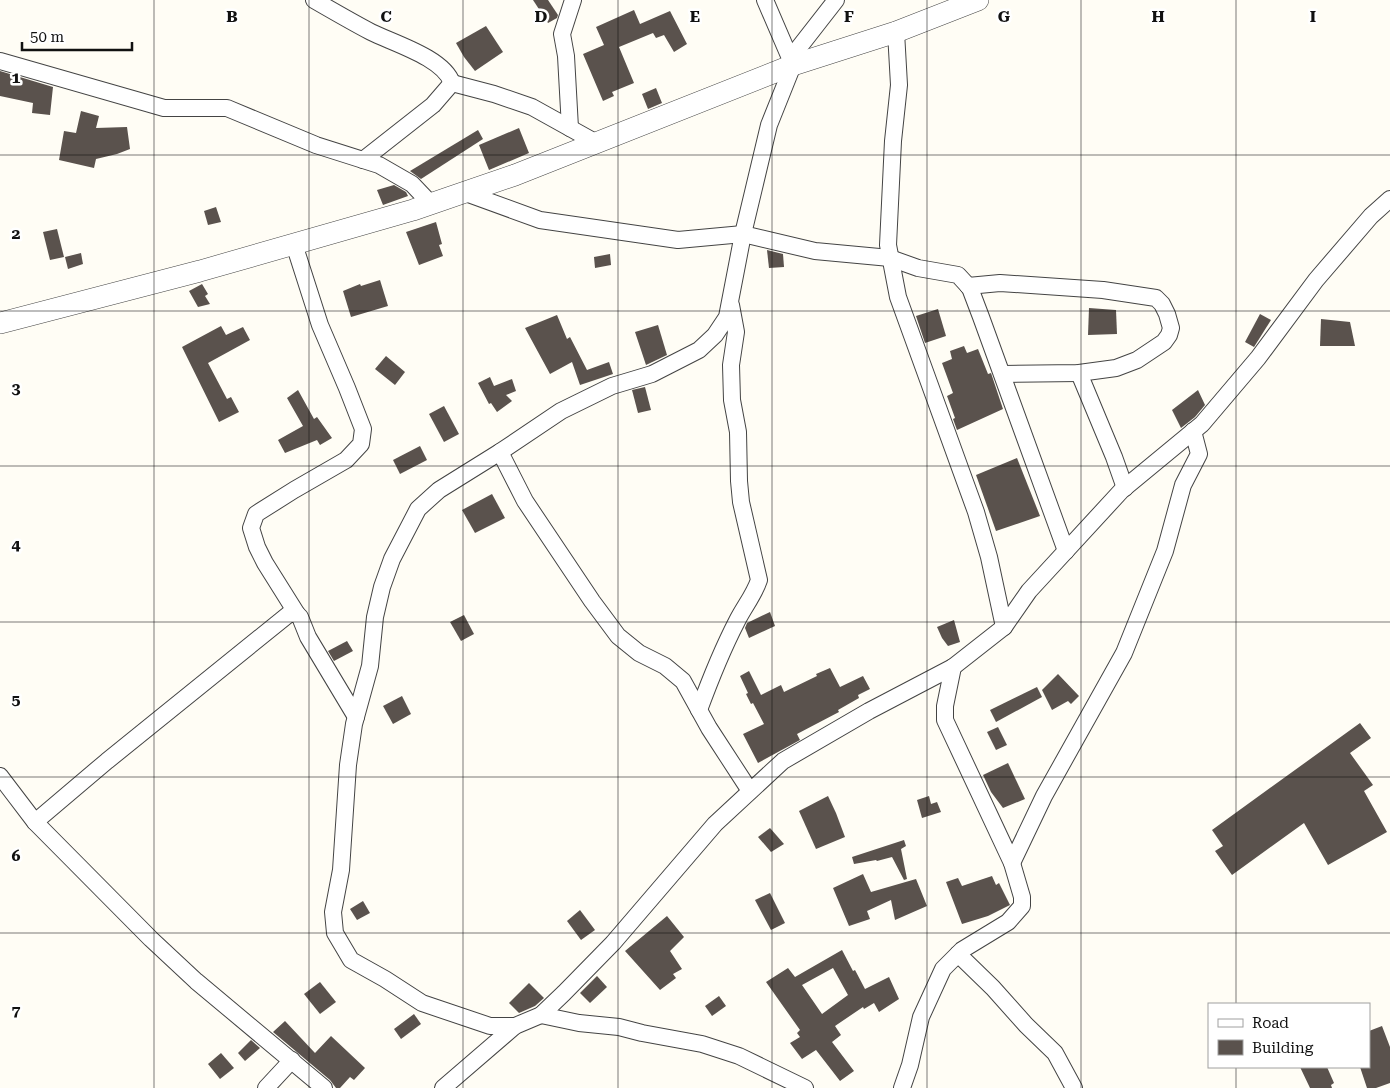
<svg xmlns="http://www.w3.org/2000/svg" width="1390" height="1088" font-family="'Roboto Serif',serif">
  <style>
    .building { fill: #5a524d; fill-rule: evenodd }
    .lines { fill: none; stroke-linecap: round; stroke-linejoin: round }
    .minor-casing { stroke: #444; stroke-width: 18 }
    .tertiary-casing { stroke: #444; stroke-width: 22 }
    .minor { stroke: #fff; stroke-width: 16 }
    .tertiary { stroke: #fff; stroke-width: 21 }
    .grid { fill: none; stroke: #111; stroke-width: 1; stroke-opacity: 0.55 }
    .grid-label { font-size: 16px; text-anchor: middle; font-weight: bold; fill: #111; stroke: #fff; stroke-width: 5; stroke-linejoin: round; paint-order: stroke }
  </style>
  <rect width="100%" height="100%" fill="#fffdf5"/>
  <g class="building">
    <path d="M 533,0 L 548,0 L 558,15 L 557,18 L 548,23 Z"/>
    <path d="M 634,10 L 640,24 L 670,11 L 687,44 L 674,52 L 664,35 L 656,38 L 653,33 L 619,47 L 634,83 L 612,92 L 614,96 L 603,101 L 583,54 L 604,45 L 596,27 Z"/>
    <path d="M 486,26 L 503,52 L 475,71 L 464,57 L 456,43 Z"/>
    <path d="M 0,71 L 53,87 L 50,115 L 32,113 L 33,103 L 0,96 Z"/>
    <path d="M 656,88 L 662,103 L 648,109 L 642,94 Z"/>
    <path d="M 81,111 L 99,116 L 96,128 L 127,127 L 130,149 L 117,154 L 96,159 L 94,168 L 59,160 L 64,131 L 76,133 Z"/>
    <path d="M 519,128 L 529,153 L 489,170 L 479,145 Z"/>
    <path d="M 478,130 L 483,139 L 421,179 L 410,171 Z"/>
    <path d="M 394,185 L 406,192 L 408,196 L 383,205 L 377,190 Z"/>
    <path d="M 216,207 L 221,222 L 208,225 L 204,211 Z"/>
    <path d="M 436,222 L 442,244 L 439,245 L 443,256 L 419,265 L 406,232 Z"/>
    <path d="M 57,229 L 64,257 L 50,260 L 43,232 Z"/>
    <path d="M 767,250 L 783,254 L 784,267 L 769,268 Z"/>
    <path d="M 81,253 L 83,264 L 68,269 L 65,257 Z"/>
    <path d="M 610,254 L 611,265 L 595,268 L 594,257 Z"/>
    <path d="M 380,280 L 388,306 L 351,317 L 343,291 L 360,284 L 361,286 Z"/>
    <path d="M 202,284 L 208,294 L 205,296 L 210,304 L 198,307 L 189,291 Z"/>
    <path d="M 1089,308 L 1116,310 L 1117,334 L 1088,335 Z"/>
    <path d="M 938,309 L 946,336 L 925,343 L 916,316 Z"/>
    <path d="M 1260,314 L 1271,320 L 1254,347 L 1245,342 Z"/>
    <path d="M 557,315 L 567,339 L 570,337 L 587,370 L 609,362 L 613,374 L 580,385 L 572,362 L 550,374 L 525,328 Z"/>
    <path d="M 1321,319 L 1350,322 L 1355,346 L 1320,346 Z"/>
    <path d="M 658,325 L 667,355 L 646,365 L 635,332 Z"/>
    <path d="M 221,326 L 226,335 L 243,327 L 250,340 L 208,363 L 227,399 L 231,397 L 239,412 L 219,422 L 182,347 Z"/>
    <path d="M 964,346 L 967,353 L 978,349 L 988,374 L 991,373 L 1003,409 L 957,430 L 953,419 L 955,418 L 947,396 L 953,393 L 942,363 L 952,359 L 950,351 Z"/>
    <path d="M 386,356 L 405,372 L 395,385 L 375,369 Z"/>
    <path d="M 490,377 L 494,386 L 512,379 L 516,391 L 506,395 L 512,401 L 497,412 L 491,403 L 489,404 L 478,383 Z"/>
    <path d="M 645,387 L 651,410 L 638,413 L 632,390 Z"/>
    <path d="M 298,390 L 314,419 L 317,417 L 332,438 L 320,445 L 317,440 L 285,453 L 278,440 L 303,426 L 287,398 Z"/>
    <path d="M 1198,390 L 1205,405 L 1195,417 L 1181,428 L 1172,410 Z"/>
    <path d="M 444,406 L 459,434 L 444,442 L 429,414 Z"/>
    <path d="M 420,446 L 427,460 L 400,474 L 393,460 Z"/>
    <path d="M 1017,458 L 1040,516 L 996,531 L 976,475 Z"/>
    <path d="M 492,494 L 505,518 L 475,533 L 462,510 Z"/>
    <path d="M 770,612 L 775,626 L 749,638 L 745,628 L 747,623 Z"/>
    <path d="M 464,615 L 474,634 L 461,641 L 450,622 Z"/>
    <path d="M 954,620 L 960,642 L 948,646 L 942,638 L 937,627 Z"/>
    <path d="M 347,641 L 353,651 L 334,661 L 328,651 Z"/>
    <path d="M 830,668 L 840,687 L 863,676 L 870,689 L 858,695 L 859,698 L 838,710 L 839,712 L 797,734 L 800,740 L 758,763 L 743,734 L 764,724 L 753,703 L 751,704 L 746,694 L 748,693 L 740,676 L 749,671 L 761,695 L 781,685 L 784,692 L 817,676 L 816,674 Z"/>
    <path d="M 1058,674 L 1079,696 L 1071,704 L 1068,701 L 1052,710 L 1042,690 Z"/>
    <path d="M 1037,687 L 1042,697 L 996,722 L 990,710 Z"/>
    <path d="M 402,696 L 411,714 L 393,724 L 383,706 Z"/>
    <path d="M 1360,723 L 1371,738 L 1350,753 L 1373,785 L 1364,791 L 1387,832 L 1328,865 L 1304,823 L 1232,875 L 1215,851 L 1223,846 L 1212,830 Z"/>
    <path d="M 998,727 L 1007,745 L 996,750 L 987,732 Z"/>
    <path d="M 1008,763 L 1025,799 L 1003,808 L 991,792 L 983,775 Z"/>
    <path d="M 828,796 L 836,813 L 845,837 L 816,849 L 799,811 Z"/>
    <path d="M 929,796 L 931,804 L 937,802 L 941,812 L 922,818 L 917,800 Z"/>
    <path d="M 770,828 L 784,844 L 771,852 L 758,837 Z"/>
    <path d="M 904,840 L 906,846 L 901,849 L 907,879 L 904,880 L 892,857 L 877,861 L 876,860 L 854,864 L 852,857 Z"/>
    <path d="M 863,874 L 871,892 L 916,879 L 927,906 L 895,920 L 891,900 L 867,911 L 870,919 L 849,926 L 833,888 Z"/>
    <path d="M 992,876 L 996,885 L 999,883 L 1010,905 L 988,916 L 962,924 L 946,882 L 958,878 L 962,886 Z"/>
    <path d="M 770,893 L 785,923 L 771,930 L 755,900 Z"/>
    <path d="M 363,901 L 370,913 L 357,920 L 350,909 Z"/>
    <path d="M 580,910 L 595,930 L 581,940 L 567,921 Z"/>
    <path d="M 667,916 L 684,937 L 670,951 L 682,969 L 673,974 L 676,978 L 660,990 L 625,951 Z"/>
    <path d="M 842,950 L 853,971 L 855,970 L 865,989 L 889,977 L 899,999 L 879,1012 L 874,1003 L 864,1009 L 863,1007 L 835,1026 L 841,1035 L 832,1042 L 854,1071 L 840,1081 L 816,1050 L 802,1059 L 790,1043 L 800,1037 L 797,1033 L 800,1030 L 766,982 L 788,968 L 795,977 ZM 833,968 L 848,995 L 822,1014 L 802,985 Z"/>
    <path d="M 597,976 L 607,987 L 590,1003 L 580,993 Z"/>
    <path d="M 320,982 L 336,1002 L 320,1014 L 304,994 Z"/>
    <path d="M 529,983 L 544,998 L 535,1006 L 519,1013 L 509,1003 Z"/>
    <path d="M 719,996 L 726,1006 L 712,1016 L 705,1006 Z"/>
    <path d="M 414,1014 L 421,1024 L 401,1039 L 394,1029 Z"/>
    <path d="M 285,1021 L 315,1053 L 331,1036 L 365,1068 L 354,1080 L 350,1077 L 340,1088 L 336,1088 L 330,1080 L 273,1032 Z"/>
    <path d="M 1382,1026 L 1390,1047 L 1390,1083 L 1376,1088 L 1367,1088 L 1360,1067 L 1369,1067 L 1369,1031 Z"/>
    <path d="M 251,1040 L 260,1048 L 245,1061 L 238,1053 Z"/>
    <path d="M 221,1053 L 234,1068 L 220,1079 L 208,1064 Z"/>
    <path d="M 1300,1067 L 1327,1067 L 1334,1083 L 1331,1085 L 1332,1088 L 1310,1088 Z"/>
  </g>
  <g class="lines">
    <defs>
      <g id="minor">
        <path d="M 314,0 C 333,11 352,22 371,32 C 393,43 444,58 452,83"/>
        <path d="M 896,32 L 899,85 L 893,141 L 888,245 L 898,297 L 976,512 L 989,557 L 1004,627"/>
        <path d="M 790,59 L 836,0"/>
        <path d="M 0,61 L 164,108 L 227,108 L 316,145 L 379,165 L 412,184 L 431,204"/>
        <path d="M 452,83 L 494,94 L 532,107 L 595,142"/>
        <path d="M 570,128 L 566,56 L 562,34 L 573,0"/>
        <path d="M 363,160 L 433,105 L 452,83"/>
        <path d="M 463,192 L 540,220 L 678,240 L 743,234 L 815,251 L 890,258 L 918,268 L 958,275 L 970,288 L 981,317 L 1066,551"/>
        <path d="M 294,244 L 320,325 L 347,388 L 363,429 L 361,444 L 346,460 L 294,490 L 256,514 L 251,528 L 257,547 L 265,563 L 297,614"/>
        <path d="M 968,286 L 1000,283 L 1103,290 L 1156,298 L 1162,304 L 1167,314 L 1171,328 L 1169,335 L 1164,342 L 1137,360 L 1116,368 L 1079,373 L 1003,374"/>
        <path d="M 1079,373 L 1114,457 L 1125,488"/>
        <path d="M 500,452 L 525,501 L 592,601 L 618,636 L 639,653 L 665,666 L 683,681 L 709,728 L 750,791"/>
        <path d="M 699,710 C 710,680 722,650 737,621 C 744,607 754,595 759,580 L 741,502 L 739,481 L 738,432 L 732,400 L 731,365 L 736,332 L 731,305"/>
        <path d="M 0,776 L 35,822 L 151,939 L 196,981 L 324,1088"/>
        <path d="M 35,822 L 107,761 L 289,614 L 297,614 L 300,617 L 308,637 L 356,717"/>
        <path d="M 1012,863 L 1044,796 L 1124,653 L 1165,551 L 1183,485 L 1199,454 L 1193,431"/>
        <path d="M 958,954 L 993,988 L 1026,1025 L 1055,1053 L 1074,1088"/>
        <path d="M 541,1015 L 579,1023 L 619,1027 L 642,1033 L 702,1044 L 739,1056 L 805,1088"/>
        <path d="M 515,1026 L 490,1026 L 422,1003 L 385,979 L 351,960 L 335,933 L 333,912 L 341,870 L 348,765 L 354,724 L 370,666 L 375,617 L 382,587 L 392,559 L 418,509 L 439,490 L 500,452 L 561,411 L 612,386 L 652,374 L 699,350 L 715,335 L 727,317 L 743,234 L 769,125 L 793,65 L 765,0"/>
        <path d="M 266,1088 L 292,1060"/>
        <path d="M 443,1088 L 515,1026 L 541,1015 L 564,993 L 613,943 L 715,824 L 783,761 L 869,711 L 953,667 L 1004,627 L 1029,591 L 1122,490 L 1202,424 L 1258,358 L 1316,280 L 1371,216 L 1390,199"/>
        <path d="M 902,1088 L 910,1065 L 921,1017 L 943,969 L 962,950 L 1008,922 L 1022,906 L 1022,897 L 1012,863 L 945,720 L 945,706 L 953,667"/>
      </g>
      <path id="tertiary" d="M 0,323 L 200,271 L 413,210 L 515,175 L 793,65 L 896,32 L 978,0"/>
    </defs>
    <use href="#minor" class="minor-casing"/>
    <use href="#tertiary" class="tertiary-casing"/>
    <use href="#minor" class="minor"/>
    <use href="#tertiary" class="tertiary"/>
  </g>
  <path class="grid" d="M 154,0 L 154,1088M 309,0 L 309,1088M 463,0 L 463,1088M 618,0 L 618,1088M 772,0 L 772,1088M 927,0 L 927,1088M 1081,0 L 1081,1088M 1236,0 L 1236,1004M 0,155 L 1390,155M 0,311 L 1390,311M 0,466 L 1390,466M 0,622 L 1390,622M 0,777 L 1390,777M 0,933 L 1390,933M 1236,1067 L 1236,1088"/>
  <g class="grid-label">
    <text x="232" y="22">B</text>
    <text x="386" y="22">C</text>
    <text x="541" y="22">D</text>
    <text x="695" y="22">E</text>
    <text x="849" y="22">F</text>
    <text x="1004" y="22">G</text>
    <text x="1158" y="22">H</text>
    <text x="1313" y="22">I</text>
    <text x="16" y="83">1</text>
    <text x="16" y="239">2</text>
    <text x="16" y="394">3</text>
    <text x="16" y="550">4</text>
    <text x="16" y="705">5</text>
    <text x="16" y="861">6</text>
    <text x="16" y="1016">7</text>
  </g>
  <rect x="1208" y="1003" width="162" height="65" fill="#ffffff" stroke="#a0a0a0"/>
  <rect x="1218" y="1019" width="25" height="8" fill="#ffffff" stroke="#a0a0a0"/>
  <text x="1252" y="1028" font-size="15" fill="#111111">Road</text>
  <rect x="1218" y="1040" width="25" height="15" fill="#5a524d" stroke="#a0a0a0"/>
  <text x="1252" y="1053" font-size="15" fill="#111111">Building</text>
  <path d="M22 42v8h110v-8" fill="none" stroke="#111111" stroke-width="2.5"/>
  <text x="30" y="42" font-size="15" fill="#111111" stroke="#ffffff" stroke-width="4" paint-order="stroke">50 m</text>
</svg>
